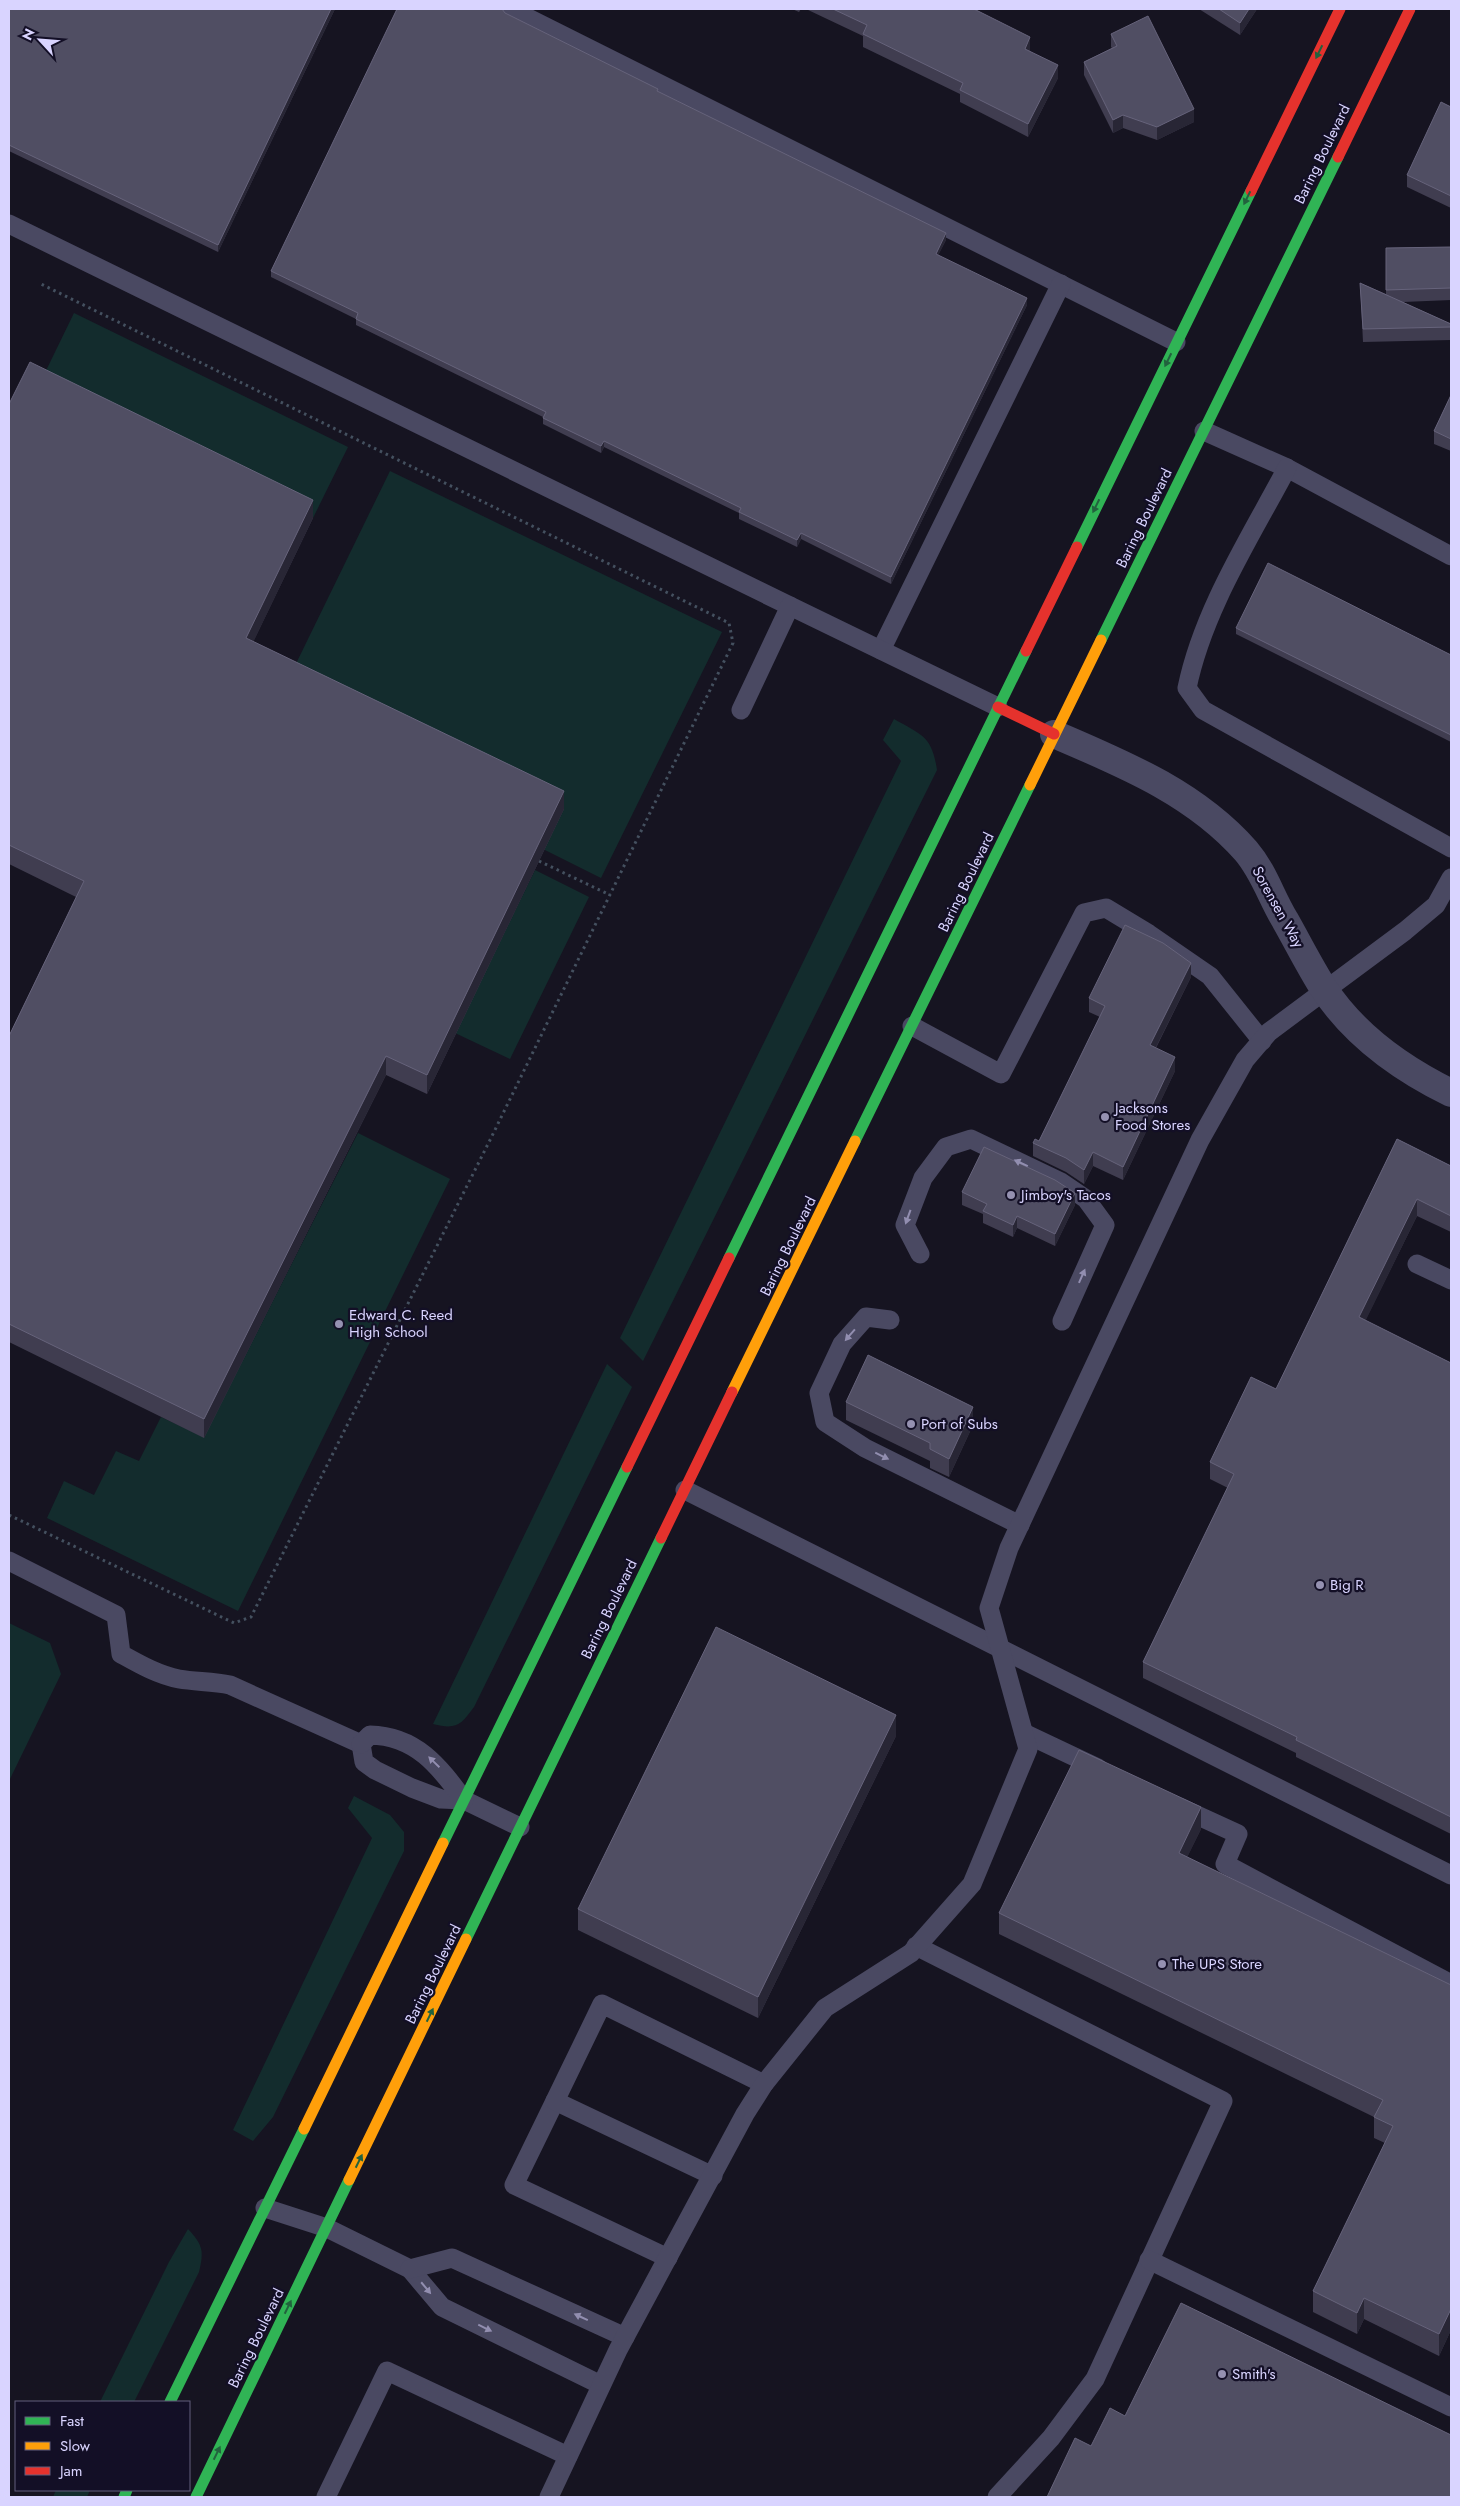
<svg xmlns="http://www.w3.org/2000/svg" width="1460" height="2506" font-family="Jost,sans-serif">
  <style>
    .green { fill: #132c2d }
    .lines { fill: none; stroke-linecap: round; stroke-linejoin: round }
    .path { stroke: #44505f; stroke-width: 3; stroke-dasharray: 2.5 4; stroke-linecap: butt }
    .lane { stroke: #4a4962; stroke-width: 19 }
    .street { stroke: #4a4962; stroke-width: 28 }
    .fast { stroke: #30b455; stroke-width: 11 }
    .slow { stroke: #ff9f0a; stroke-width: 11 }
    .jam { stroke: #e5322d; stroke-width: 11 }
    .wall { fill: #403d50 }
    .shaded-wall { fill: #282635 }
    .building { fill: #504e63; stroke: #66637b }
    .oneway { fill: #22623e }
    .oneway2 { fill: #928eb0 }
    .poi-dot { fill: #9591b1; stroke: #130f26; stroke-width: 2 }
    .labels { text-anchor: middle; stroke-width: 4.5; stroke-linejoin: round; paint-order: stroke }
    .street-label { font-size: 15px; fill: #d9d4ff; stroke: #130f26 }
    .poi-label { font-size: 15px; fill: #d9d4ff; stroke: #130f26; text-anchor: start }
  </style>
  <rect width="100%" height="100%" fill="#161421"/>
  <g class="green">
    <path d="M 74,313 L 348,447 L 313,518 L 39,385 Z"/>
    <path d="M 390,471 L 722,632 L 601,878 L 545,850 L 289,678 Z"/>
    <path d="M 894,719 C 922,735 932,736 937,770 L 643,1361 L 620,1338 L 901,761 L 883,740 Z"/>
    <path d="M 535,870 L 589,897 L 510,1059 L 455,1033 Z"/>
    <path d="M 358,1133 L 450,1179 L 238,1611 L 47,1518 L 64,1481 L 94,1495 L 116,1451 L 139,1461 L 161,1417 L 204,1437 Z"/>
    <path d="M 607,1364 L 632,1387 L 474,1707 C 461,1725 456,1730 433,1724 Z"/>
    <path d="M 9,1623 L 50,1643 L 61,1674 L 9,1781 Z"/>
    <path d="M 354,1796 L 390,1815 L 404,1832 L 404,1851 L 273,2117 L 253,2141 L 233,2130 L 372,1838 L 348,1808 Z"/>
    <path d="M 188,2229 C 203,2245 204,2251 199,2272 L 134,2402 L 100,2402 L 169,2262 Z"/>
    <path d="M 56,2490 L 90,2490 L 87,2497 L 53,2497 Z"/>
  </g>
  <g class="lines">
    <g class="path">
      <path d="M 539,861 L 610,895"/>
      <path d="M 9,1515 L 234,1623 L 251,1617 L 491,1138 L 733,643 L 729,623 L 39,283"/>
    </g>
    <g class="lane">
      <path d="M 510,9 L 1176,342"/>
      <path d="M 9,224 L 790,606"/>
      <path d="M 1204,431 L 1287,468 L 1451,556"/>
      <path d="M 1287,468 C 1250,538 1203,610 1187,688 L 1203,710 L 1451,848"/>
      <path d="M 881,650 L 1061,284"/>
      <path d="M 741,710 L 790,606 L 998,707"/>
      <path d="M 912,1026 L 1001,1074 L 1084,913 L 1106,908 L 1149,934 L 1210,976 L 1262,1041"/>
      <path d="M 920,1254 L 905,1225 L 923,1178 L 946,1147 L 971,1139 L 1061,1182 L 1086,1199 L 1105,1225 L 1062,1321"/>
      <path d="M 1417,1264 L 1451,1280"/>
      <path d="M 890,1320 L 866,1317 L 842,1344 L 819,1393 L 825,1422 L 865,1448 L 1020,1525"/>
      <path d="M 685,1490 L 1451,1875"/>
      <path d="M 9,1561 L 116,1615 L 121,1654 C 139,1664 158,1675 179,1679 C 196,1682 213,1681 230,1685 L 361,1744"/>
      <path d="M 1024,1733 L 1098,1768"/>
      <path d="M 361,1744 L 364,1762 L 375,1770 L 412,1788 L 441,1799 L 464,1800 L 520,1827"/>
      <path d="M 361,1744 L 370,1735 C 416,1736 439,1766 464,1800"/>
      <path d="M 1179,1807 L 1238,1834 L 1225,1864 L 1451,1984"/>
      <path d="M 916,1946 L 1223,2101 L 1095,2379 L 1051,2438 L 997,2497"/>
      <path d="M 555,2101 L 514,2185 L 668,2258"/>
      <path d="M 713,2176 L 555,2101 L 602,2004 L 764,2084"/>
      <path d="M 265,2208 L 327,2228 L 410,2269 L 442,2307 L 601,2385"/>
      <path d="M 1149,2260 L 1451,2407"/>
      <path d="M 410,2269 L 452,2258 L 625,2337"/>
      <path d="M 326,2497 L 387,2371 L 568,2456"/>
      <path d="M 549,2497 L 618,2350 L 745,2114 L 764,2084 L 825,2008 L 911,1953 L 972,1884 L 1028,1749 L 989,1608 L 1009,1548 L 1200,1140 L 1245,1060 L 1269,1032 L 1405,931 L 1436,905 L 1451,878"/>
    </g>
    <path class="street" d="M 1054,734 C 1124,764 1195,793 1246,851 C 1264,872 1271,897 1285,920 C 1298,943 1310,967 1324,989 C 1355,1036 1402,1069 1451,1093"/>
    <g class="fast">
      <path d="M 1077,547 L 1251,191"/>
      <path d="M 1101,640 L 1338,157"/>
      <path d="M 855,1141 L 1030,785"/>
      <path d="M 729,1258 L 1026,651"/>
      <path d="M 443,1843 L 627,1467"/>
      <path d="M 466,1939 L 661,1538"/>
      <path d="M 170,2402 L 304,2129"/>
      <path d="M 124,2497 L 127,2490"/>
      <path d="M 196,2497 L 349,2180"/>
    </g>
    <g class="slow">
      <path d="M 1030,785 L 1101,640"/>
      <path d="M 732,1392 L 855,1141"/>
      <path d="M 304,2129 L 443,1843"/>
      <path d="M 349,2180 L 466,1939"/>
    </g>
    <g class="jam">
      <path d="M 1338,157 L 1410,9"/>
      <path d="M 1251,191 L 1340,9"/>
      <path d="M 1026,651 L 1077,547"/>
      <path d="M 998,707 L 1054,734"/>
      <path d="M 627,1467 L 729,1258"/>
      <path d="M 661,1538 L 732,1392"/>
    </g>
  </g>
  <g class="wall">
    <path d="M 9,9 L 335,9 L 218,252 L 9,151 Z"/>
    <path d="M 792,9 L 801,9 L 799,12 Z"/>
    <path d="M 806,9 L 974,9 L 1030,50 L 1030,51 L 1058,78 L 1028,137 L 960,102 L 960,94 L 863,47 L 863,36 Z"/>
    <path d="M 1199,9 L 1257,9 L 1240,35 Z"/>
    <path d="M 505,13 L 946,240 L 938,255 L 1027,305 L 891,584 L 801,539 L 797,547 L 739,519 L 739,513 L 604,447 L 601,453 L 543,424 L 543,417 L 356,325 L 356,319 L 271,277 L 271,271 Z"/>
    <path d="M 1111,34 L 1194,122 L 1157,140 L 1123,128 L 1113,133 L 1084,75 L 1084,62 L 1112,48 L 1111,47 Z"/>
    <path d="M 1451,107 L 1451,208 L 1407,187 L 1407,175 Z"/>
    <path d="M 1451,247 L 1451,300 L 1403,302 L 1451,324 L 1451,340 L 1363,342 L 1360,283 L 1386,294 L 1386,248 Z"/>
    <path d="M 1451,395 L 1451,451 L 1434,444 L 1434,431 Z"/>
    <path d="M 9,404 L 313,518 L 253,642 L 564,809 L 427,1094 L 386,1075 L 204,1438 L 9,1342 L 9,1036 L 76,897 L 9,864 Z"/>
    <path d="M 1236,628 L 1451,655 L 1451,742 L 1236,634 Z"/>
    <path d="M 1191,977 L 1156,1048 L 1175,1071 L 1123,1180 L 1093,1166 L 1084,1184 L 1066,1172 L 1033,1156 L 1033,1143 L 1039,1141 L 1100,1017 L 1089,1012 L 1089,998 Z"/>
    <path d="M 1397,1139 L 1451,1166 L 1451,1232 L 1417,1216 L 1365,1321 L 1451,1363 L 1451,1834 L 1296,1757 L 1296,1753 L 1143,1678 L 1143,1662 L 1228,1488 L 1210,1479 L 1210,1462 L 1276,1389 Z"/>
    <path d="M 962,1192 L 1075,1205 L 1055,1246 L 1017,1228 L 1013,1237 L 983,1223 L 983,1214 L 962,1205 Z"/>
    <path d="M 846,1402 L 973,1425 L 949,1477 L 930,1468 L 930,1461 L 846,1420 Z"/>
    <path d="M 896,1736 L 758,2018 L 578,1930 L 578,1909 Z"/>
    <path d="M 1201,1829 L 1187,1857 L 1451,1985 L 1451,2330 L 1439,2356 L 1364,2319 L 1357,2334 L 1313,2312 L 1313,2291 L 1385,2143 L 1374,2138 L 1374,2117 L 999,1934 L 999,1913 Z"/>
  </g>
  <g class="shaded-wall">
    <path d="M 331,9 L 335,9 L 218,252 L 218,245 Z"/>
    <path d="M 1249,9 L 1257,9 L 1240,35 L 1240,23 Z"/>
    <path d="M 1030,37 L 1030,50 L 1025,61 L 1025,49 Z"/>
    <path d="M 1058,65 L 1058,78 L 1028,137 L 1028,124 Z"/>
    <path d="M 1194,109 L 1194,122 L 1157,140 L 1157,127 Z"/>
    <path d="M 1123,115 L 1123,128 L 1113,133 L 1113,120 Z"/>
    <path d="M 946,233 L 946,240 L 936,260 L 936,254 Z"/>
    <path d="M 1027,298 L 1027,305 L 891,584 L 891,577 Z"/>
    <path d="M 604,441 L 604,447 L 601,453 L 601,446 Z"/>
    <path d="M 313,500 L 313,518 L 246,657 L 246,638 Z"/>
    <path d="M 801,533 L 801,539 L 797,547 L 797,540 Z"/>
    <path d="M 564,791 L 564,809 L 427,1094 L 427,1075 Z"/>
    <path d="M 1191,963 L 1191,977 L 1150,1059 L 1150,1045 Z"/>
    <path d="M 386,1056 L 386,1075 L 204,1438 L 204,1419 Z"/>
    <path d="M 1175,1057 L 1175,1071 L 1123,1180 L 1123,1167 Z"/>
    <path d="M 1093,1152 L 1093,1166 L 1084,1184 L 1084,1170 Z"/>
    <path d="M 1075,1193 L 1075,1205 L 1055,1246 L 1055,1234 Z"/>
    <path d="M 1417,1199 L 1417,1216 L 1359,1334 L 1359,1317 Z"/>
    <path d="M 1017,1216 L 1017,1228 L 1013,1237 L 1013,1225 Z"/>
    <path d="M 973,1407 L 973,1425 L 949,1477 L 949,1459 Z"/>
    <path d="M 896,1715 L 896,1736 L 758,2018 L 758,1997 Z"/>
    <path d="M 1201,1807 L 1201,1829 L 1179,1874 L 1179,1853 Z"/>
    <path d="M 1364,2298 L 1364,2319 L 1357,2334 L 1357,2313 Z"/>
    <path d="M 1451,2309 L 1451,2330 L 1439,2356 L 1439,2334 Z"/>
  </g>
  <g class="building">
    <path d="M 9,9 L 331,9 L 218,245 L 9,145 Z"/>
    <path d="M 397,9 L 502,9 L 505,13 L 658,89 L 657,91 L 946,233 L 936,254 L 1027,298 L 891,577 L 801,533 L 797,540 L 739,512 L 741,508 L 604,441 L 601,446 L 543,418 L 546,412 L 356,319 L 358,313 L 271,271 Z"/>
    <path d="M 833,9 L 974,9 L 1030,37 L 1025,49 L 1058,65 L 1028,124 L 960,90 L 963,83 L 863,34 L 867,25 Z"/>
    <path d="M 1219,9 L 1249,9 L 1240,23 Z"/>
    <path d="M 1148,16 L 1194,109 L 1157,127 L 1123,115 L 1113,120 L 1084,62 L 1117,46 L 1111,34 Z"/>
    <path d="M 1441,102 L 1451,107 L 1451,196 L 1407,175 Z"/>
    <path d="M 1451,247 L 1451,288 L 1386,290 L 1386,248 Z"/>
    <path d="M 1360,283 L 1451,324 L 1451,327 L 1363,329 Z"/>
    <path d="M 30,362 L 313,500 L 246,638 L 564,791 L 427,1075 L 386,1056 L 204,1419 L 9,1324 L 9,1036 L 84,881 L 9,845 L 9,404 Z"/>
    <path d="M 1451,395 L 1451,439 L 1434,431 Z"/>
    <path d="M 1268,563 L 1451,655 L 1451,735 L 1236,628 Z"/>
    <path d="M 1125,925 L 1163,943 L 1191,963 L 1150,1045 L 1175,1057 L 1123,1167 L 1093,1152 L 1084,1170 L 1066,1158 L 1033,1143 L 1035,1139 L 1039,1141 L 1105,1006 L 1089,998 Z"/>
    <path d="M 1397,1139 L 1451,1166 L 1451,1216 L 1417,1199 L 1359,1317 L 1451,1363 L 1451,1817 L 1296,1740 L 1297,1737 L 1143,1662 L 1234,1474 L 1210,1462 L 1251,1377 L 1276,1389 Z"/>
    <path d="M 984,1147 L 1055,1180 L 1075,1193 L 1055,1234 L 1017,1216 L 1013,1225 L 983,1211 L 987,1204 L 962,1192 Z"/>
    <path d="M 868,1355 L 973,1407 L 949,1459 L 930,1449 L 930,1443 L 846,1402 Z"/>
    <path d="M 716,1627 L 896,1715 L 758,1997 L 578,1909 Z"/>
    <path d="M 1079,1750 L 1201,1807 L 1179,1853 L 1451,1985 L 1451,2309 L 1439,2334 L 1364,2298 L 1357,2313 L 1313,2291 L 1393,2126 L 1374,2117 L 1383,2100 L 999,1913 Z"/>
    <path d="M 1181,2303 L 1451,2435 L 1451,2497 L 1047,2497 L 1075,2438 L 1091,2446 L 1110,2408 L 1125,2416 Z"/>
  </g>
  <defs><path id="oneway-solid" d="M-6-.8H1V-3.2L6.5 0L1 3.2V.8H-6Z" transform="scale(1.25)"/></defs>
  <g class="oneway">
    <use href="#oneway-solid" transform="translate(1319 52) rotate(116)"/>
    <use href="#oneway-solid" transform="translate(1247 198) rotate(116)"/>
    <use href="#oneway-solid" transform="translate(1168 360) rotate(116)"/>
    <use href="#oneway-solid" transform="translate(1096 506) rotate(116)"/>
    <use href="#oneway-solid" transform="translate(430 2015) rotate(-64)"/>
    <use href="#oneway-solid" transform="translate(359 2161) rotate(-64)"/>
    <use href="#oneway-solid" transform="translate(288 2307) rotate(-64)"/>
    <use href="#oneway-solid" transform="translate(217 2453) rotate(-64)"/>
  </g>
  <g class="oneway2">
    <use href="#oneway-solid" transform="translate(1021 1163) rotate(-155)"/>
    <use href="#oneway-solid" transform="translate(908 1217) rotate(110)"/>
    <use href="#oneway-solid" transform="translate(1082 1276) rotate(-66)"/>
    <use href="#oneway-solid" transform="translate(850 1335) rotate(131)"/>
    <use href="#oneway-solid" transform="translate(882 1456) rotate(26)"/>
    <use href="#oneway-solid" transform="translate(434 1762) rotate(-136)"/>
    <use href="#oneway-solid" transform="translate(426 2288) rotate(50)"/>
    <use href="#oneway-solid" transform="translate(581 2317) rotate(-155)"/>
    <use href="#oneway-solid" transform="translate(485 2328) rotate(26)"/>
  </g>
  <g class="poi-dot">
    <circle cx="1105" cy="1117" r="5"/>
    <circle cx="1011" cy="1195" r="5"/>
    <circle cx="339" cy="1324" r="5"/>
    <circle cx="911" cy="1424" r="5"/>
    <circle cx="1320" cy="1585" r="5"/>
    <circle cx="1162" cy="1964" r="5"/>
    <circle cx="1222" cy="2374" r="5"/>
  </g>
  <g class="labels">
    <g class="street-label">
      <text transform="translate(1322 154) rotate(-64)" y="5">Baring Boulevard</text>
      <text transform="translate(1144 518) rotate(-64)" y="5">Baring Boulevard</text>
      <text transform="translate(966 882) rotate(-64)" y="5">Baring Boulevard</text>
      <text transform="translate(1278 907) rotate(61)" y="5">Sorensen Way</text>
      <text transform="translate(788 1246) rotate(-64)" y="5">Baring Boulevard</text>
      <text transform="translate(609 1609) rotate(-64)" y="5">Baring Boulevard</text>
      <text transform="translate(433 1974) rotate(-64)" y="5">Baring Boulevard</text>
      <text transform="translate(256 2338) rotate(-64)" y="5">Baring Boulevard</text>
    </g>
    <g class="poi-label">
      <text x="1115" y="1113">Jacksons<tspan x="1115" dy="17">Food Stores</tspan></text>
      <text x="1021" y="1200">Jimboy's Tacos</text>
      <text x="349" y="1320">Edward C. Reed<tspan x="349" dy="17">High School</tspan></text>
      <text x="921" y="1429">Port of Subs</text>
      <text x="1330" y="1590">Big R</text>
      <text x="1172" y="1969">The UPS Store</text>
      <text x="1232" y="2379">Smith's</text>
    </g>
  </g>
  <rect width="1460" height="2506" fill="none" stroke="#d9d4ff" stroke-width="20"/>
  <rect x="15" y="2401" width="175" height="90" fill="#130f26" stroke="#625e7d"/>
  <rect x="25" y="2417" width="25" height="8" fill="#30b455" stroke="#625e7d"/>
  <text x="60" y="2426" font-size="15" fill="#d9d4ff">Fast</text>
  <rect x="25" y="2442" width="25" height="8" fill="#ff9f0a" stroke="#625e7d"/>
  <text x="60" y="2451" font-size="15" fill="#d9d4ff">Slow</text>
  <rect x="25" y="2467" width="25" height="8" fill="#e5322d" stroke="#625e7d"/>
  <text x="60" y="2476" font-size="15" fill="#d9d4ff">Jam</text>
  <g transform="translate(40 40) rotate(296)" stroke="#130f26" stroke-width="4" paint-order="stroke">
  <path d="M0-4L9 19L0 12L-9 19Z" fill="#d9d4ff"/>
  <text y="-8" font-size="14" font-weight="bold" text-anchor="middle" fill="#d9d4ff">N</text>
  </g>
</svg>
